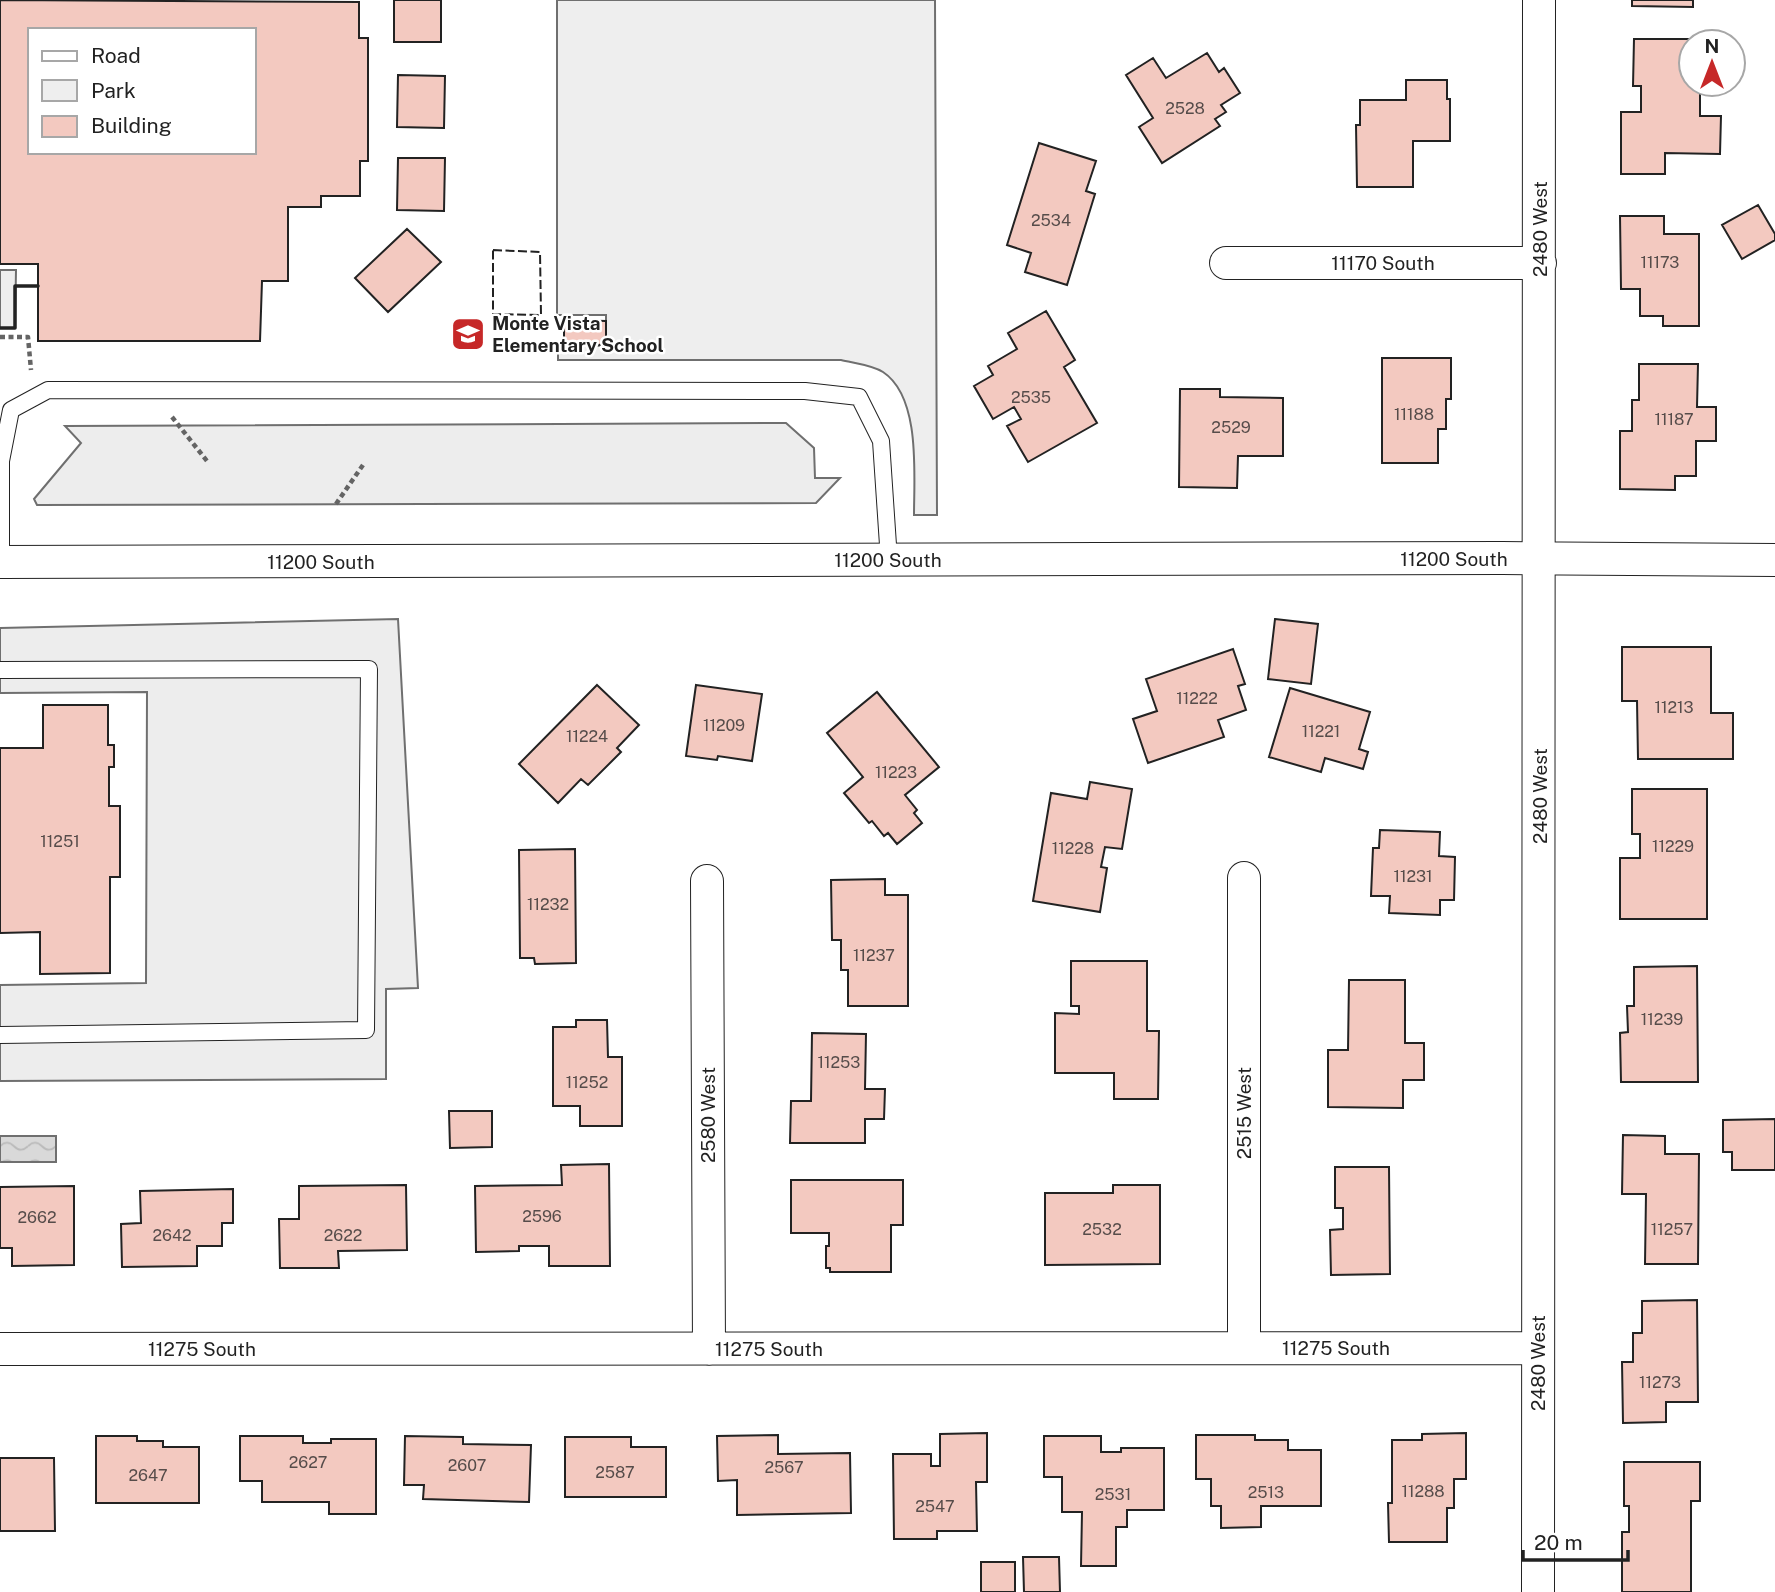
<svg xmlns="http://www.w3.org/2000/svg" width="1775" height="1592" viewBox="0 0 1775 1592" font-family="'Public Sans',sans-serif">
<defs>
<pattern id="water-waves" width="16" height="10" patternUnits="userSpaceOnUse" patternTransform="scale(1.75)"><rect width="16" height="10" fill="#d9d9d9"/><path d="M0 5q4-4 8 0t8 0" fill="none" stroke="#bababa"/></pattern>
</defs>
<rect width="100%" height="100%" fill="#fff"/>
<!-- green -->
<path fill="#eee" stroke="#6f6f6f" stroke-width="2" d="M557,0H935L937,515H914C914,475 921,397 883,372C872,365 853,363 841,360H558V345L606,346V315H557Z
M0,270H16L15,328H0Z"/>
<!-- parking -->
<path fill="#ededed" stroke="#6f6f6f" stroke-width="2" d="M786,423L814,448L815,478H840L816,503L37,505L34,499L81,443L65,426Z
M398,619L418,988L386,989V1079L0,1081V985L146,983L147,692L0,693V628Z"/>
<!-- water -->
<path fill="url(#water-waves)" stroke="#6f6f6f" stroke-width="2" d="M0,1136H56V1162H0Z"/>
<!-- building -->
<path fill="#f3c9c0" stroke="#222" stroke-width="2" fill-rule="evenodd" d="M0,0L359,2V38H368V161H360V196H321V207H288V281H262L260,341H38V264H0ZM30,30H254V152H30Z
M394,0H441V42H394Z
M1632,0H1693V7L1632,6Z
M1634,39H1701V42H1691V84H1700V116H1721L1720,154L1665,153V174H1621V112H1641V86H1633Z
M1207,53L1219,72L1224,68L1240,93L1221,105L1226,112L1215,119L1220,126L1162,163L1139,127L1153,118L1126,75L1153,58L1166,78Z
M398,75L445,76L444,128L397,127Z
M1406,80H1447V99H1450V141H1413V187H1357L1356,125H1360V100H1406Z
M1039,143L1096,161L1086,191L1095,194L1067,285L1025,272L1031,253L1007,245Z
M398,158H445L444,211L397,210Z
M1758,205L1775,234V240L1742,259L1722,225Z
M1620,216H1664V234H1699V326H1663V316H1640V289H1621Z
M407,229L441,262L388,312L355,278Z
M1046,311L1075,360L1064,367L1097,423L1028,462L1007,426L1021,419L1014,407L993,419L974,386L993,375L988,366L1017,349L1008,333Z
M564,320L606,321V345L564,344Z
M1382,358H1451V399H1446V429H1438V463H1382Z
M1639,364H1698L1697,407H1716V441H1696V476H1675V490L1620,489V431H1632V400H1639Z
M1180,389H1220V397L1283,398V456H1238L1237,488L1179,487Z
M1275,619L1318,624L1311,684L1268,679Z
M1622,647H1711V713H1733V759H1638L1637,701H1622Z
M1233,649L1245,684L1238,686L1246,710L1218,720L1224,737L1148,763L1133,719L1157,711L1146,679Z
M597,685L639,725L617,748L621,752L588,785L581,779L558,803L519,764Z
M696,685L762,694L752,761L718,756L717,760L686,756Z
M1290,688L1370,712L1359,749L1368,752L1363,769L1325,758L1321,772L1269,757Z
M877,692L939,767L905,795L917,810L914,813L922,823L897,844L888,833L884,836L872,821L869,823L844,793L863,777L827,733Z
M43,705H108V745H114V767H109V806H120V877H110V973L40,974V932L0,933V748H43Z
M1090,782L1132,789L1122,849L1105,847L1101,867L1107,868L1100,912L1033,901L1051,793L1087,799Z
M1632,789H1707V919H1620V858H1640V834H1632Z
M1380,830L1440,832L1439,856L1455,857L1454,900H1440V915L1389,913L1390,896H1371L1373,848H1379Z
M575,849L576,963L535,964L534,958H520L519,850Z
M885,879V895H908V1006H848V970H841V940H832L831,880Z
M1071,961H1147V1031H1159L1158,1099H1114V1073H1055V1013L1079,1014V1006H1071Z
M1697,966L1698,1082H1621L1620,1033L1628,1032L1627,1006H1634V967Z
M1349,980H1405V1043H1424V1080H1403V1108L1328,1107V1050H1348Z
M576,1020H607L608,1057H622V1126H580V1106H553V1027H576Z
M812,1033L866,1034L865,1089H885L884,1119H865V1143H790L791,1101H811Z
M449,1111H492V1147L450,1148Z
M1775,1119V1170H1732V1152H1723V1120Z
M1623,1135L1665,1136V1154H1699L1698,1264H1645L1646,1194H1622Z
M609,1164L610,1266H549V1246H519V1251L476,1252L475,1186L562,1185L561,1165Z
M1335,1167H1389L1390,1274L1331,1275L1330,1230L1343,1229V1208H1335Z
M791,1180H903V1225H891V1272H830V1268H826V1246H829V1233H791Z
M406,1185L407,1250L338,1251L339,1268H280L279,1219H299V1186Z
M1113,1185H1160V1264L1045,1265V1193H1113Z
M74,1186V1265L12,1266V1248H0V1187Z
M233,1189V1223H222V1246H197V1266L122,1267L121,1224L141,1223L140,1191Z
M1697,1300L1698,1402H1666V1422L1623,1423L1622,1362H1633V1333H1642V1301Z
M987,1433V1482H976L977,1531H937V1539H894L893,1454H931V1466H940V1434Z
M1466,1433V1479H1454V1508H1447V1542H1389L1388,1503H1392V1440H1422V1434Z
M778,1435V1454L850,1453L851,1513L737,1515V1480L718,1481L717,1436Z
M1196,1435H1255V1440H1288V1450H1321V1506H1261V1527L1221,1528V1506H1211V1479H1196Z
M96,1436H137V1441H163V1447H199V1503H96Z
M240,1436H303V1443H331V1439H376V1514H329V1502H262V1481H240Z
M405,1436L463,1437V1444L531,1445L529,1502L423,1499L424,1485H404Z
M1044,1436H1101V1452H1121V1448H1164V1510H1127V1527H1116V1566H1081L1082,1512H1062V1477H1044Z
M565,1437H631V1447H666V1497H565Z
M0,1458H54L55,1531H0Z
M1624,1462H1700V1501H1691V1592H1622V1532H1629V1506H1624Z
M1023,1557H1059L1060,1592H1024Z
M981,1562H1015V1592H981Z"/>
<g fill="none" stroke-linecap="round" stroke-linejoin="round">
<!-- service casing -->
<g stroke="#222" stroke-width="18">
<path id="service" d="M1,562V461L11,410L48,390L805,391L859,397L881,441L889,560
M0,670L369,669L366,1030L0,1035"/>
</g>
<!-- minor casing -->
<g stroke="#222" stroke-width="34">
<path id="minor" d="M1226,263H1540
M0,562L1502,558L1775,560
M1244,878V1348
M707,881L709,1349
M0,1349L1538,1348
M1538,1592L1539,0"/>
</g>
<!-- path -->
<path stroke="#646464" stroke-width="4.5" stroke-dasharray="5 3.5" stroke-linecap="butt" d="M0,337H28L31,370
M172,417L207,461
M336,504L365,462"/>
<!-- service -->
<use href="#service" stroke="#fff" stroke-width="16"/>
<!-- minor -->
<use href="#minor" stroke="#fff" stroke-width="32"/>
<!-- fence -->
<path stroke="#222" stroke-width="2" stroke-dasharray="9 3.5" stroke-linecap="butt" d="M493,250L540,252L541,315L493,314Z"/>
<!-- wall -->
<path stroke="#222" stroke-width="3.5" d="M0,328H15V286H38"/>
</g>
<!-- icons -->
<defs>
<g id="school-square" transform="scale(1.75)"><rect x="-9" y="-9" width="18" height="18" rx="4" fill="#c62828" stroke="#fff"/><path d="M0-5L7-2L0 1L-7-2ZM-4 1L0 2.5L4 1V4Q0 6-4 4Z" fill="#fff"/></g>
</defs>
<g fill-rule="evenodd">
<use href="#school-square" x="468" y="334"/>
</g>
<g text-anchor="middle" stroke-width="5" stroke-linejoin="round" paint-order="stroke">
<!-- number labels -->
<g font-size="16" fill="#564c4a">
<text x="1185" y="114">2528</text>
<text x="1051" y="226">2534</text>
<text x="1660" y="268">11173</text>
<text x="1031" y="403">2535</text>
<text x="1414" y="420">11188</text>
<text x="1674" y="425">11187</text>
<text x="1231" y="433">2529</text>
<text x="1197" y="704">11222</text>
<text x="1674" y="713">11213</text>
<text x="724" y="731">11209</text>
<text x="1321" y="737">11221</text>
<text x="587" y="742">11224</text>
<text x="896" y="778">11223</text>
<text x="60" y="847">11251</text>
<text x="1673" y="852">11229</text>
<text x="1073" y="854">11228</text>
<text x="1413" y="882">11231</text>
<text x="548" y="910">11232</text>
<text x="874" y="961">11237</text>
<text x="1662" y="1025">11239</text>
<text x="839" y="1068">11253</text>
<text x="587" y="1088">11252</text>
<text x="542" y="1222">2596</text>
<text x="37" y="1223">2662</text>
<text x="1102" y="1235">2532</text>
<text x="1672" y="1235">11257</text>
<text x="172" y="1241">2642</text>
<text x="343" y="1241">2622</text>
<text x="1660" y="1388">11273</text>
<text x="308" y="1468">2627</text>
<text x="467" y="1471">2607</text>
<text x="784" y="1473">2567</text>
<text x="615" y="1478">2587</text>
<text x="148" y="1481">2647</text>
<text x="1423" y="1497">11288</text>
<text x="1266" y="1498">2513</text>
<text x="1113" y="1500">2531</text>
<text x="935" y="1512">2547</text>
</g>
<!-- street labels -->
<g font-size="19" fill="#222" stroke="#fff">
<text transform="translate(1540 229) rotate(-90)" y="7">2480 West</text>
<text x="1383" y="270">11170 South</text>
<text x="1454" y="566">11200 South</text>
<text x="888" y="567">11200 South</text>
<text x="321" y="569">11200 South</text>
<text transform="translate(1540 796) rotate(-90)" y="7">2480 West</text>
<text transform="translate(1244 1113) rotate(-90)" y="7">2515 West</text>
<text transform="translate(708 1115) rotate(-90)" y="7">2580 West</text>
<text x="1336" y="1355">11275 South</text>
<text x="202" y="1356">11275 South</text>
<text x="769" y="1356">11275 South</text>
<text transform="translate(1538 1363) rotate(-90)" y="7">2480 West</text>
</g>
<!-- poi labels -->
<g font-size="19" font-weight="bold" fill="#222" stroke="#fff" text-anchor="start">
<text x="492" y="330">Monte Vista<tspan x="492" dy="22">Elementary School</tspan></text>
</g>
</g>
<!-- legend -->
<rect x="28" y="28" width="228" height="126" fill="#ffffff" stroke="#a7a7a7" stroke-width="2"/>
<rect x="42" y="51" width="35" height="10" fill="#ffffff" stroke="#a7a7a7" stroke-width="2"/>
<text x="91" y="63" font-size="21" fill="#222222">Road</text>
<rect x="42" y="80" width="35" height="21" fill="#eeeeee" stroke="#a7a7a7" stroke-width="2"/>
<text x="91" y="98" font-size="21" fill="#222222">Park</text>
<rect x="42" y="116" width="35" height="21" fill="#f3c9c0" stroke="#a7a7a7" stroke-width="2"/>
<text x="91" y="133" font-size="21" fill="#222222">Building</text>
<!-- north arrow -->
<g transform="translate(1712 63)"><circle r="33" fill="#ffffff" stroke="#a7a7a7" stroke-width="2"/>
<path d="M0-5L12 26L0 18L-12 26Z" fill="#c62828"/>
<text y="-10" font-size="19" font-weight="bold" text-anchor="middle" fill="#222222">N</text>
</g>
<!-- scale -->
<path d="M1523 1550v10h105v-10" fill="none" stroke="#222222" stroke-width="3.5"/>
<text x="1534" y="1550" font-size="21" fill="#222222" stroke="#ffffff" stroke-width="5" paint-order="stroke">20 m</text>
</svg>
